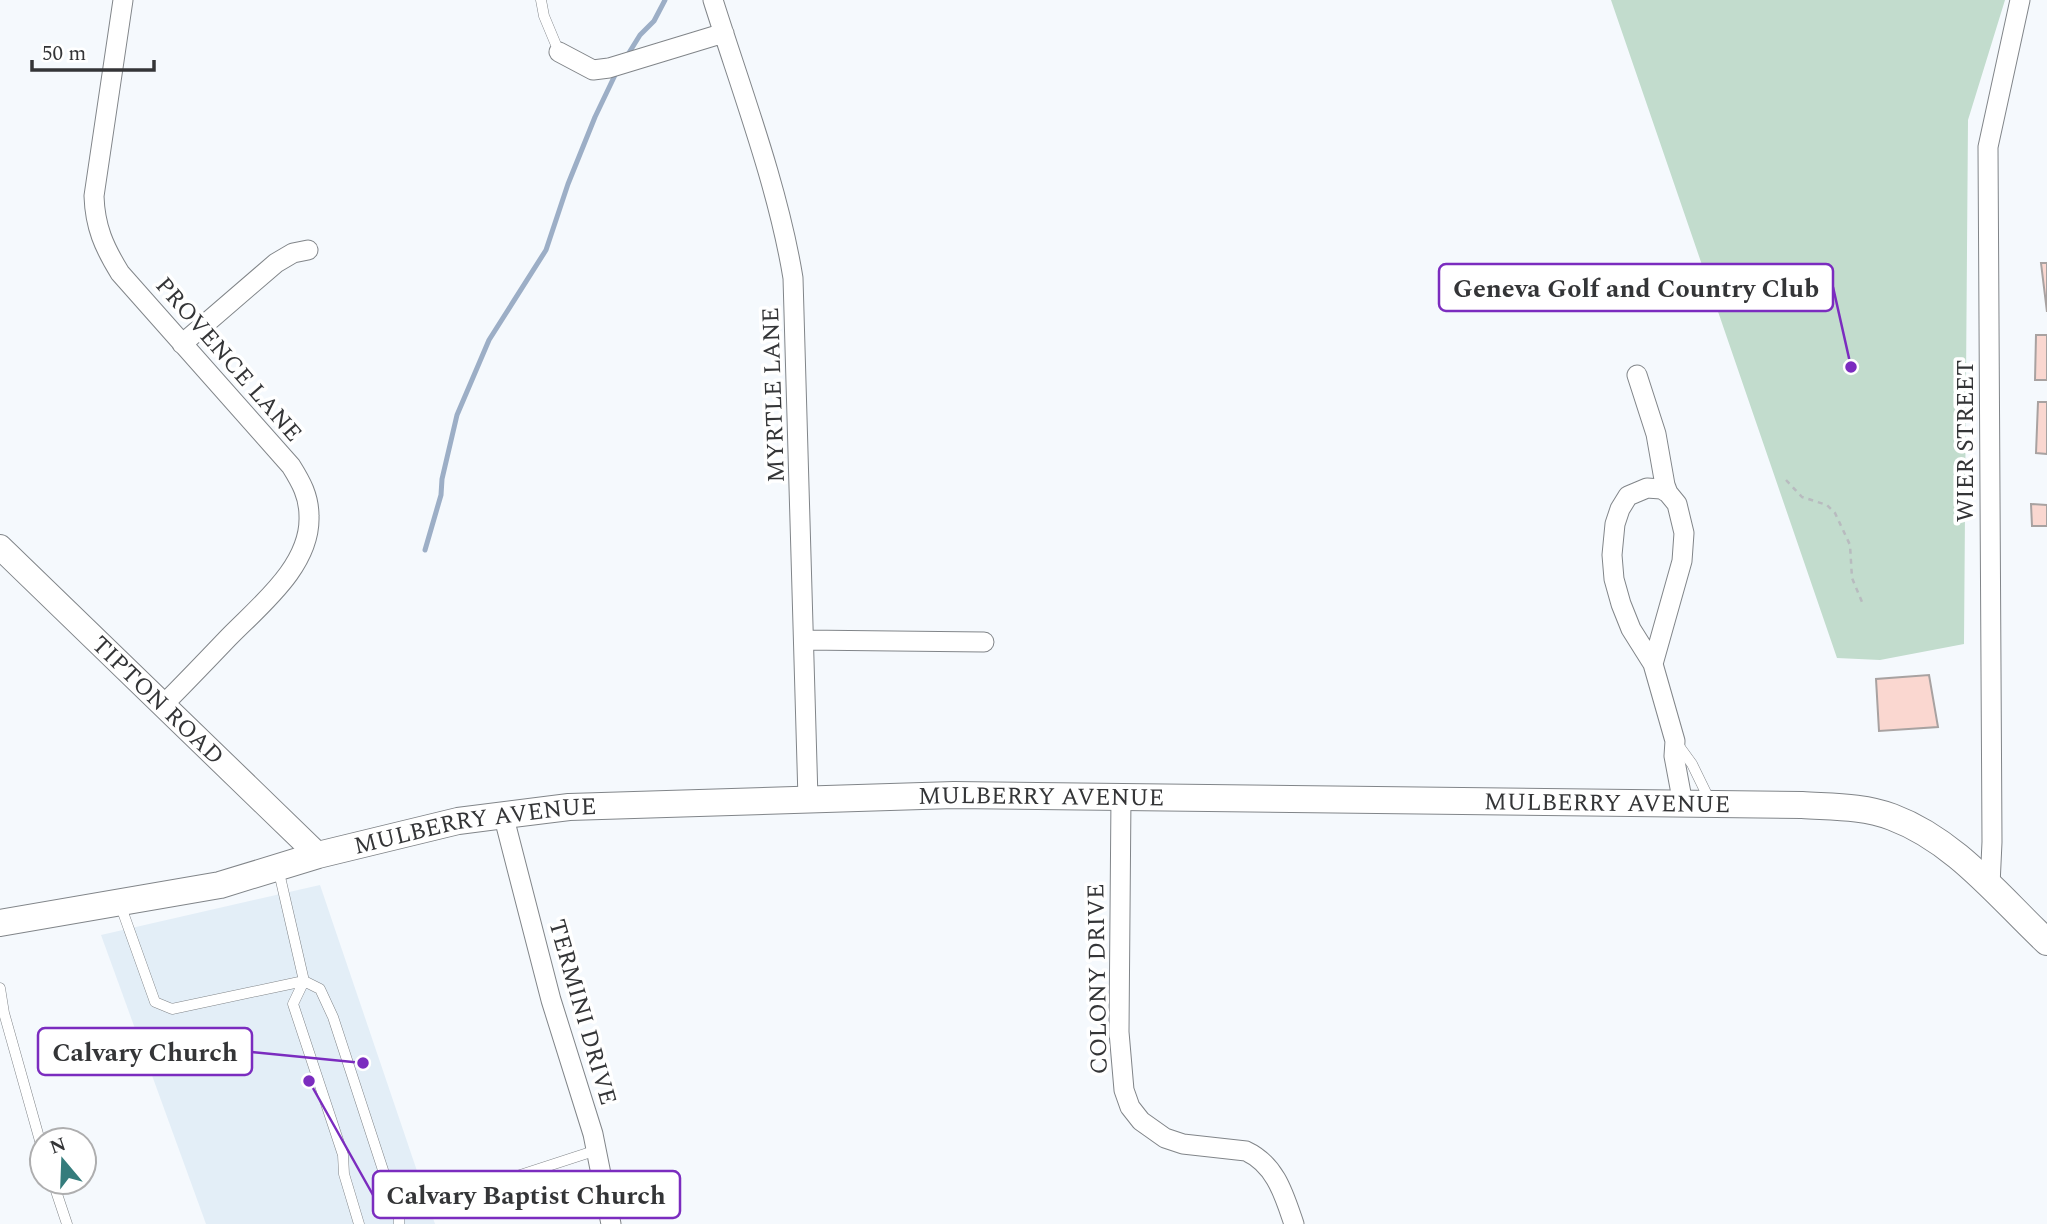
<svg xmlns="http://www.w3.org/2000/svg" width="2047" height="1224" viewBox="0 0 2047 1224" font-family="Spectral,serif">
<rect width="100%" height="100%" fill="#f5f9fd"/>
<!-- built -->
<path fill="#e3eef7" d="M320,885L435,1224H206L101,935Z"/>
<!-- green -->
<path fill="#c2dccd" d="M1611,0H2005L1968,120L1964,644L1880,660L1837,658Z"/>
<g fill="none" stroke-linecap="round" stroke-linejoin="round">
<!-- stream -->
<path stroke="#9caec6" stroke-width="5" d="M627,56L640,35L654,21L665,0
M425,550L441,495L442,479L457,415L489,340L546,250L568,184L595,117L616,73"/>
</g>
<!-- building -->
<path fill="#fad7d0" stroke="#a8a2a1" stroke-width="2" d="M2041,263H2047V312Z
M2036,335H2047V380H2035Z
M2038,402H2047V454L2036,453Z
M2031,504L2047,505V526H2032Z
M1929,675L1938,727L1879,731L1876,679Z"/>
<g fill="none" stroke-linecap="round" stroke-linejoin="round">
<!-- service casing -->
<g stroke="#818589" stroke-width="11">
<path id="service" d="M541,0L544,16L559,52
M1676,742L1692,764L1710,801
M278,868L304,981L293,1004L343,1155L344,1174L359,1224
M120,904L155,1002L172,1009L304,981L320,989L333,1017L399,1219V1224
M0,988L4,1013L42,1148
M53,1182L67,1224
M447,1199L597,1150"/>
</g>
<!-- minor casing -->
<g stroke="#818589" stroke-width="21">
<path id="minor" d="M123,0L94,196C95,227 104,247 120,273L291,466C301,482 309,496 309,516C311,566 259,606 228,638C207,660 186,682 164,704
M713,0C741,89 778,186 793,278L808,799
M559,52L593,70L609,68L724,33
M182,344L276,263L293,253L308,250
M1637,375L1656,434L1665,485L1668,493
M804,640L984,642
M1653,664L1682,561L1684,533L1677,504L1668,493L1661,489L1647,488L1628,496L1620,509L1615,524L1612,555L1614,579L1621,604L1631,629L1653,664L1675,741L1674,756L1683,804
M1121,796L1119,1032L1124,1090L1130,1107L1141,1121L1165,1138L1183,1144L1246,1151C1276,1165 1284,1195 1294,1224
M503,814L551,1000L593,1134L611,1224
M1990,885L1992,842L1988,147L2020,0"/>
</g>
<!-- tertiary casing -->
<g stroke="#818589" stroke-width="26">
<g id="tertiary">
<path id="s1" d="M0,547L318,855"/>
</g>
</g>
<!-- secondary casing -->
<g stroke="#818589" stroke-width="28">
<g id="secondary">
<path id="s2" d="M0,923L220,885L318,855L458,821L569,807L954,795L1802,805C1832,807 1863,806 1892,817C1956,841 1999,897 2047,942"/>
</g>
</g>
<!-- path -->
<path stroke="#b8bbbf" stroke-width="2.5" stroke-dasharray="5 5" stroke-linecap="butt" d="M1786,480L1802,497L1827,505L1835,513L1850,545L1852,578L1862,602"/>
<!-- service -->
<use href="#service" stroke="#fff" stroke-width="10"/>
<!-- minor -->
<use href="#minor" stroke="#fff" stroke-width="19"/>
<!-- tertiary -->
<use href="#tertiary" stroke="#fff" stroke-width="24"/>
<!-- secondary -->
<use href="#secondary" stroke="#fff" stroke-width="26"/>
</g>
<g text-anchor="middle" stroke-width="7" stroke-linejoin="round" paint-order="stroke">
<!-- street labels -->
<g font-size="24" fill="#343537" stroke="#fff">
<text transform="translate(229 359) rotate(49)" y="8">PROVENCE LANE</text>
<text transform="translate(773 395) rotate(-92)" y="8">MYRTLE LANE</text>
<text transform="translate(1965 441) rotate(-90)" y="8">WIER STREET</text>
<text dy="8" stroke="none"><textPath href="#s1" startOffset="220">TIPTON ROAD</textPath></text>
<text dy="8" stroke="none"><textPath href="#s2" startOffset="1054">MULBERRY AVENUE</textPath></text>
<text dy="8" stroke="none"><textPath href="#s2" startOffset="1620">MULBERRY AVENUE</textPath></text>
<text dy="8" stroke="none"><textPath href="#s2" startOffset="486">MULBERRY AVENUE</textPath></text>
<text transform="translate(1097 979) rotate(-91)" y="8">COLONY DRIVE</text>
<text transform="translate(583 1012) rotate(74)" y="8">TERMINI DRIVE</text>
</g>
</g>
<!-- callouts -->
<path fill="none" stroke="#7b2cbf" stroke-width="2.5" d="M1851 367L1833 287M363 1063L252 1052M309 1081L373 1195"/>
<g fill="#7b2cbf" stroke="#fff" stroke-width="2.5">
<circle cx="1851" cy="367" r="7"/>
<circle cx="363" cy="1063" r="7"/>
<circle cx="309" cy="1081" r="7"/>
</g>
<g fill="#fff" stroke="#7b2cbf" stroke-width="2.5">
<rect x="1439" y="264" width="394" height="47" rx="7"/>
<rect x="38" y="1028" width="214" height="47" rx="7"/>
<rect x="373" y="1171" width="307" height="47" rx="7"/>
</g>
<g font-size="26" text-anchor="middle" font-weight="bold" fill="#343537">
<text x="1636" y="297">Geneva Golf and Country Club</text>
<text x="145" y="1061">Calvary Church</text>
<text x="526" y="1204">Calvary Baptist Church</text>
</g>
<!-- north arrow -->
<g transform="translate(63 1161) rotate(341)"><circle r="33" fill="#ffffff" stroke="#aeaeaf" stroke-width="2"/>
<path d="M0-5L12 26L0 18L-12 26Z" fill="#347c7c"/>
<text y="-10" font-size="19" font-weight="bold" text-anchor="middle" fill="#343537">N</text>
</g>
<!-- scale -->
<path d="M32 60v10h122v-10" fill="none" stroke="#343537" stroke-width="3.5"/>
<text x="42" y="60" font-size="21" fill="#343537" stroke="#ffffff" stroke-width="5" paint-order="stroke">50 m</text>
</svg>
